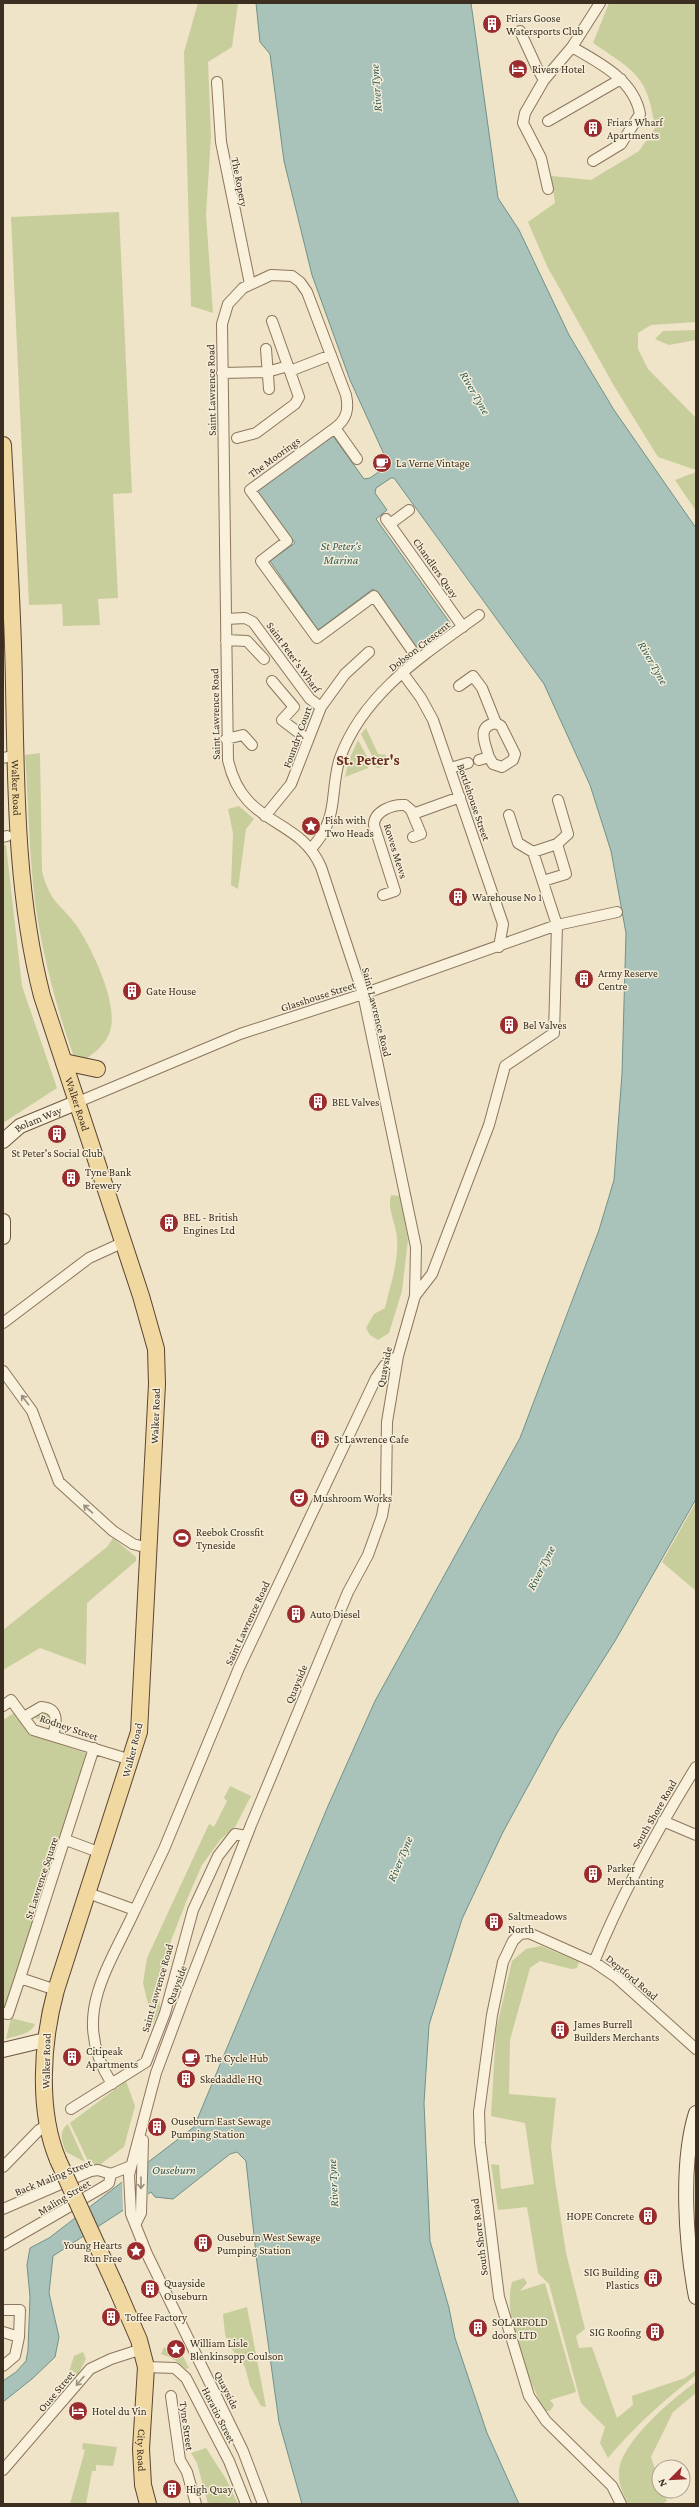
<svg xmlns="http://www.w3.org/2000/svg" width="699" height="2507" viewBox="0 0 699 2507" font-family="'Crimson Pro',serif">
<rect width="100%" height="100%" fill="#efe3c8"/>
<!-- green -->
<path fill="#c8ce9b" d="M198,3H238L232,47L208,62L211,136L206,215L213,313L191,306L184,52Z
M609,3H696V322L651,325L638,333V349L648,369L696,418V470L658,457L614,386L547,266L528,222L555,203L551,176L591,180L639,151L655,128C648,75 634,71 593,43Z
M119,212L132,493L113,494L118,598L98,599L100,625L63,626L62,604L29,605L11,217Z
M696,330V340L669,345L655,339L663,331Z
M696,472V511L675,480Z
M366,728L378,754L386,755L388,764L379,768L372,766V756L361,734Z
M358,740L369,760L368,768L345,777L349,760Z
M40,753L42,871C50,903 60,903 77,926C92,949 119,1004 110,1031C106,1044 95,1053 84,1060L74,1057C58,1013 46,968 38,922C29,867 29,810 25,755Z
M239,806L254,819L246,829L238,889L231,885L233,833L228,809Z
M3,845H6L22,986L57,1088L3,1123Z
M391,1195L400,1196L408,1240L402,1291L389,1333L378,1340L370,1335L366,1328L374,1314L385,1308C390,1286 399,1261 397,1238C396,1223 387,1210 391,1195Z
M696,1502V1591L662,1562Z
M113,1538L136,1557V1561L87,1603L86,1665L40,1648L3,1670V1630L107,1547Z
M47,1710L53,1724L32,1717Z
M15,1712L33,1736L89,1754L6,2007H3V1717L5,1719Z
M230,1786L251,1796L235,1827L221,1839L202,1865L188,1897L167,1951L158,1987L160,2008L153,2024L143,1983L147,1958L209,1824L214,1827L227,1801L224,1798Z
M541,1946L579,1962L577,1968L571,1969L540,1961L530,1968L510,2040L509,2094L556,2098L551,2147L555,2180L566,2253L585,2329L576,2336L579,2348L592,2347L617,2418L633,2405L632,2396L685,2378L696,2370V2375C663,2401 635,2426 608,2458L600,2443L605,2427L581,2403L549,2284L538,2273L527,2207L498,2210L491,2164L499,2165L501,2189L534,2184L525,2123L491,2116L496,2030L512,1961L526,1949Z
M11,2018L35,2024C32,2034 15,2036 6,2039Z
M126,2081L135,2106L124,2147L98,2166L89,2163L70,2123Z
M68,2124L85,2162L66,2152C62,2143 58,2131 68,2124Z
M524,2278L527,2283L520,2291L545,2283L576,2392L550,2400L554,2405L550,2411H544C528,2375 502,2321 512,2282Z
M247,2307L266,2407L261,2406L250,2386L245,2367L229,2345L225,2334L223,2314Z
M164,2347L173,2354L181,2352L189,2368L186,2369L172,2358L161,2354Z
M83,2352L86,2359L75,2380L68,2375L74,2356Z
M696,2382V2393L673,2412L651,2457L659,2481V2491H663L667,2501L662,2504H628C623,2493 618,2484 619,2472C620,2443 673,2398 696,2382Z
M83,2443L117,2447L113,2466L96,2465V2471H92L86,2504H70L85,2450L82,2449Z
M206,2448L226,2479L238,2504H208L197,2463L191,2453Z"/>
<!-- water -->
<path fill="#a9c3bb" stroke="#6f9289" d="M256,3H471L498,198L519,230L569,335L614,410L696,528V1499L615,1641L557,1733L503,1832L462,1919L429,2025L424,2103L430,2241L449,2308L455,2338L487,2433L519,2504H302L279,2422L257,2263L246,2161L237,2152L230,2154L173,2199L155,2197L151,2192L53,2256L49,2293L59,2337L55,2357L33,2378L3,2402V2381L16,2372L26,2361L28,2350L30,2297L27,2265L30,2248L49,2238L194,2127L328,1806L375,1701L520,1438L599,1230L614,1180L622,1074L626,933L611,851L590,785L544,684L394,478H391L376,488L375,493L387,510L376,519L450,623L415,648L373,589L318,630L270,561L295,543L257,491L333,436L364,479L370,478L387,466L388,463L350,380L312,275L284,161L270,54L260,42Z"/>
<!-- pier -->
<path fill="#efe3c8" d="M148,2161V2196L123,2212L122,2180Z"/>
<g fill="none" stroke-linecap="round" stroke-linejoin="round">
<!-- street casing -->
<g stroke="#8c765d" stroke-width="12">
<path id="street" d="M520,31L537,68L544,80
M572,47C600,63 634,80 640,114L621,144L593,161
M217,82L221,142L250,284
M548,121L621,79
M548,189L541,158L523,123L525,113L544,80L572,47L600,3
M266,349L269,389
M290,371L331,355
M222,373L267,372L288,366
M335,428L357,459
M237,438L256,433L295,404L299,397L272,321
M386,519L463,627
M390,524L409,510
M226,619L245,618L253,622L310,699L321,707
M226,640L247,641L264,659
M402,672L421,698L433,720L503,924L499,947
M272,681L294,707L282,720L307,739
M459,686L473,676L482,688L496,723
M226,739L243,735L252,745
M3,758L16,755
M479,760L489,757C485,743 476,726 496,723L501,726L515,754L513,760L502,767L493,764L489,757
M450,768L468,763
M413,814L460,797
M509,815L518,843L533,852
M265,816L291,784L321,707L345,674L369,652
M3,837L7,836
M557,844L568,834L558,800
M311,849C316,843 322,836 325,829C336,808 332,781 340,758C364,692 425,654 479,615
M383,895L395,891L374,825C374,811 393,804 405,805L411,810L421,834L413,837
M78,1102L240,1034L363,994L557,925L617,912
M415,1296L432,1274L489,1125L505,1066L554,1033L557,925L533,852L557,844L566,874L543,881
M3,1323L89,1258L124,1242
M3,1371L32,1411L59,1482L113,1531L133,1544L148,1548
M3,1706L11,1700L33,1730L131,1760
M24,1717L41,1707C59,1708 57,1722 53,1735
M663,1821L696,1835
M66,1840L101,1853
M88,1893L135,1910L164,1849L239,1668L376,1378L385,1365L398,1356
M594,1962C622,1893 657,1830 696,1767
M20,1978L56,1990
M3,2013L8,2014L20,1978L94,1748
M112,2084C70,2018 106,1973 135,1910
M71,2109L146,2062L165,2013L193,1910L218,1856L235,1834L246,1836
M3,2167L39,2130L49,2124
M3,2209L91,2171L98,2170L111,2174
M136,2223L141,2213L143,2140
M3,2245L105,2186L109,2183L111,2174L131,2166
M3,2310H20L19,2337L3,2332
M3,2366L15,2356L19,2337
M146,2367L175,2368L186,2378L229,2461L246,2504
M171,2396L180,2460L187,2472L196,2504
M3,2470L90,2369L111,2359L142,2349
M263,2504L243,2451L147,2254L131,2214L129,2175L156,2073L185,1995L251,1825L348,1592L368,1555L382,1516L386,1493L387,1422L398,1356L415,1296L416,1247L363,994L321,867C298,815 243,828 228,760L222,324L228,304L243,288L271,275L292,276L300,282L307,292L346,395C349,409 347,419 335,428L250,490L287,541L261,561L317,638L374,596L418,659
M621,2504L612,2486L546,2421L529,2396L499,2297L480,2143L479,2112L492,2015L503,1962L513,1941L520,1934L529,1933L594,1962L616,1977L696,2049"/>
</g>
<!-- secondary casing -->
<g stroke="#6e5740" stroke-width="16">
<g id="secondary">
<path id="s1" d="M3,1141L20,1126L78,1102"/>
<path d="M3,1221V1237"/>
<path d="M3,2050L45,2040"/>
<path d="M696,2113C680,2164 686,2245 696,2297"/>
</g>
</g>
<!-- primary casing -->
<g stroke="#5a4430" stroke-width="18">
<g id="primary">
<path id="s2" d="M3,445C7,525 13,606 14,686C16,790 16,895 42,996L141,1296L156,1349L157,1384L139,1732L56,1990C42,2041 37,2110 58,2160"/>
<path d="M64,1062L97,1069"/>
<path id="s3" d="M116,2287L139,2340L146,2367L141,2449L143,2485L148,2504"/>
</g>
</g>
<!-- street -->
<use href="#street" stroke="#f9f1dc" stroke-width="10"/>
<!-- secondary -->
<use href="#secondary" stroke="#f9f1dc" stroke-width="14"/>
<!-- primary -->
<use href="#primary" stroke="#f1d8a1" stroke-width="16"/>
<!-- primary-bridge casing -->
<g stroke="#5a4430" stroke-width="18" stroke-linecap="butt">
<path id="primary-bridge" d="M58,2160L116,2287"/>
</g>
<!-- primary-bridge -->
<use href="#primary-bridge" stroke="#f1d8a1" stroke-width="16"/>
</g>
<!-- one-way arrows -->
<defs><path id="oneway-shaft" d="M-6 0H5M1.5-3L5.5 0L1.5 3" fill="none" stroke-width="1.6" stroke-linecap="round" stroke-linejoin="round"/></defs>
<g stroke="#9a907e">
<use href="#oneway-shaft" transform="translate(25 1400) rotate(-127)"/>
<use href="#oneway-shaft" transform="translate(88 1509) rotate(-139)"/>
<use href="#oneway-shaft" transform="translate(141 2183) rotate(90)"/>
<use href="#oneway-shaft" transform="translate(80 2381) rotate(130)"/>
</g>
<!-- icons -->
<defs>
<g id="building-disc" transform="scale(1)"><circle r="9.5" fill="#9b2c2d" stroke="#f6eed8"/><path d="M-4-6H4V6H1V3H-1V6H-4ZM-2.5-4.3h1.7v1.8h-1.7ZM.8-4.3h1.7v1.8H.8ZM-2.5-1h1.7V.8h-1.7ZM.8-1h1.7V.8H.8Z" fill="#fff"/></g>
<g id="hotel-disc" transform="scale(1)"><circle r="9.5" fill="#9b2c2d" stroke="#f6eed8"/><path d="M-6-4.5h1.5V1H6V5H4.5V3h-9V5H-6ZM-4 0a1.8 1.8 0 1 1 3.6 0ZM.5 0V-2.5h3Q6-2.5 6 0Z" fill="#fff"/></g>
<g id="cafe-disc" transform="scale(1)"><circle r="9.5" fill="#9b2c2d" stroke="#f6eed8"/><path d="M-5.5-4.5H6V0H3Q3 3.5 0 3.5H-2.5Q-5.5 3.5-5.5 0ZM3-3.2v2h1.7v-2ZM-6 4.5H4V6H-6Z" fill="#fff"/></g>
<g id="sight-disc" transform="scale(1)"><circle r="9.5" fill="#9b2c2d" stroke="#f6eed8"/><path d="M0-6L1.8-2.2L6-1.7L2.9 1.2L3.7 5.4L0 3.3L-3.7 5.4L-2.9 1.2L-6-1.7L-1.8-2.2Z" fill="#fff"/></g>
<g id="theatre-disc" transform="scale(1)"><circle r="9.5" fill="#9b2c2d" stroke="#f6eed8"/><path d="M-5-5.5Q0-4 5-5.5V0Q5 5 0 6Q-5 5-5 0ZM-3.3-2.5H-1v1.5H-3.3ZM1-2.5H3.3v1.5H1ZM-2.8 1Q0 5.5 2.8 1Z" fill="#fff"/></g>
<g id="stadium-disc" transform="scale(1)"><circle r="9.5" fill="#9b2c2d" stroke="#f6eed8"/><path d="M0-5a6.5 5 0 1 0 0 10a6.5 5 0 1 0 0-10ZM-3.5-1.8h7v3.6h-7Z" fill="#fff"/></g>
</defs>
<g fill-rule="evenodd">
<use href="#building-disc" x="492" y="24"/>
<use href="#hotel-disc" x="518" y="69"/>
<use href="#building-disc" x="593" y="128"/>
<use href="#cafe-disc" x="382" y="463"/>
<use href="#sight-disc" x="311" y="826"/>
<use href="#building-disc" x="458" y="897"/>
<use href="#building-disc" x="584" y="979"/>
<use href="#building-disc" x="132" y="991"/>
<use href="#building-disc" x="509" y="1025"/>
<use href="#building-disc" x="318" y="1102"/>
<use href="#building-disc" x="57" y="1134"/>
<use href="#building-disc" x="71" y="1178"/>
<use href="#building-disc" x="169" y="1223"/>
<use href="#building-disc" x="320" y="1439"/>
<use href="#theatre-disc" x="299" y="1498"/>
<use href="#stadium-disc" x="182" y="1538"/>
<use href="#building-disc" x="296" y="1614"/>
<use href="#building-disc" x="593" y="1874"/>
<use href="#building-disc" x="494" y="1922"/>
<use href="#building-disc" x="560" y="2030"/>
<use href="#building-disc" x="72" y="2057"/>
<use href="#cafe-disc" x="191" y="2058"/>
<use href="#building-disc" x="186" y="2079"/>
<use href="#building-disc" x="157" y="2127"/>
<use href="#building-disc" x="648" y="2216"/>
<use href="#building-disc" x="203" y="2243"/>
<use href="#sight-disc" x="136" y="2251"/>
<use href="#building-disc" x="653" y="2278"/>
<use href="#building-disc" x="150" y="2289"/>
<use href="#building-disc" x="111" y="2317"/>
<use href="#building-disc" x="478" y="2328"/>
<use href="#building-disc" x="655" y="2332"/>
<use href="#sight-disc" x="176" y="2349"/>
<use href="#hotel-disc" x="78" y="2411"/>
<use href="#building-disc" x="172" y="2489"/>
</g>
<g text-anchor="middle" stroke-width="3" stroke-linejoin="round" paint-order="stroke">
<!-- poi labels -->
<g font-size="11" fill="#3c2e20" stroke="#f6eed8" text-anchor="start">
<text x="506" y="22">Friars Goose<tspan x="506" dy="13">Watersports Club</tspan></text>
<text x="532" y="73">Rivers Hotel</text>
<text x="607" y="126">Friars Wharf<tspan x="607" dy="13">Apartments</tspan></text>
<text x="396" y="467">La Verne Vintage</text>
<text x="325" y="824">Fish with<tspan x="325" dy="13">Two Heads</tspan></text>
<text x="472" y="901">Warehouse No 1</text>
<text x="598" y="977">Army Reserve<tspan x="598" dy="13">Centre</tspan></text>
<text x="146" y="995">Gate House</text>
<text x="523" y="1029">Bel Valves</text>
<text x="332" y="1106">BEL Valves</text>
<text x="57" y="1157" text-anchor="middle">St Peter's Social Club</text>
<text x="85" y="1176">Tyne Bank<tspan x="85" dy="13">Brewery</tspan></text>
<text x="183" y="1221">BEL - British<tspan x="183" dy="13">Engines Ltd</tspan></text>
<text x="334" y="1443">St Lawrence Cafe</text>
<text x="313" y="1502">Mushroom Works</text>
<text x="196" y="1536">Reebok Crossfit<tspan x="196" dy="13">Tyneside</tspan></text>
<text x="310" y="1618">Auto Diesel</text>
<text x="607" y="1872">Parker<tspan x="607" dy="13">Merchanting</tspan></text>
<text x="508" y="1920">Saltmeadows<tspan x="508" dy="13">North</tspan></text>
<text x="574" y="2028">James Burrell<tspan x="574" dy="13">Builders Merchants</tspan></text>
<text x="86" y="2055">Citipeak<tspan x="86" dy="13">Apartments</tspan></text>
<text x="205" y="2062">The Cycle Hub</text>
<text x="200" y="2083">Skedaddle HQ</text>
<text x="171" y="2125">Ouseburn East Sewage<tspan x="171" dy="13">Pumping Station</tspan></text>
<text x="634" y="2220" text-anchor="end">HOPE Concrete</text>
<text x="217" y="2241">Ouseburn West Sewage<tspan x="217" dy="13">Pumping Station</tspan></text>
<text x="122" y="2249" text-anchor="end">Young Hearts<tspan x="122" dy="13">Run Free</tspan></text>
<text x="639" y="2276" text-anchor="end">SIG Building<tspan x="639" dy="13">Plastics</tspan></text>
<text x="164" y="2287">Quayside<tspan x="164" dy="13">Ouseburn</tspan></text>
<text x="125" y="2321">Toffee Factory</text>
<text x="492" y="2326">SOLARFOLD<tspan x="492" dy="13">doors LTD</tspan></text>
<text x="641" y="2336" text-anchor="end">SIG Roofing</text>
<text x="190" y="2347">William Lisle<tspan x="190" dy="13">Blenkinsopp Coulson</tspan></text>
<text x="92" y="2415">Hotel du Vin</text>
<text x="186" y="2493">High Quay</text>
</g>
<!-- street labels -->
<g font-size="11" fill="#3c2e20" stroke="#f6eed8">
<text transform="translate(240 182) rotate(79)" y="4">The Ropery</text>
<text transform="translate(211 390) rotate(-91)" y="4">Saint Lawrence Road</text>
<text transform="translate(274 457) rotate(-36)" y="4">The Moorings</text>
<text transform="translate(436 568) rotate(55)" y="4">Chandlers Quay</text>
<text transform="translate(419 646) rotate(-38)" y="4">Dobson Crescent</text>
<text transform="translate(294 657) rotate(54)" y="4">Saint Peter's Wharf</text>
<text transform="translate(215 714) rotate(-91)" y="4">Saint Lawrence Road</text>
<text transform="translate(297 737) rotate(-70)" y="4">Foundry Court</text>
<text dy="4" stroke="none"><textPath href="#s2" startOffset="343">Walker Road</textPath></text>
<text transform="translate(474 802) rotate(71)" y="4">Bottlehouse Street</text>
<text transform="translate(396 851) rotate(73)" y="4">Rowes Mews</text>
<text transform="translate(318 996) rotate(-18)" y="4">Glasshouse Street</text>
<text transform="translate(377 1012) rotate(76)" y="4">Saint Lawrence Road</text>
<text dy="4" stroke="none"><textPath href="#s2" startOffset="667">Walker Road</textPath></text>
<text dy="4" stroke="none"><textPath href="#s1" startOffset="42">Bolam Way</textPath></text>
<text transform="translate(384 1367) rotate(-79)" y="4">Quayside</text>
<text transform="translate(155 1416) rotate(-88)" y="4">Walker Road</text>
<text transform="translate(247 1623) rotate(-65)" y="4">Saint Lawrence Road</text>
<text transform="translate(296 1684) rotate(-67)" y="4">Quayside</text>
<text transform="translate(69 1727) rotate(19)" y="4">Rodney Street</text>
<text transform="translate(132 1750) rotate(-76)" y="4">Walker Road</text>
<text transform="translate(654 1814) rotate(-60)" y="4">South Shore Road</text>
<text transform="translate(41 1878) rotate(-72)" y="4">St Lawrence Square</text>
<text transform="translate(632 1977) rotate(40)" y="4">Deptford Road</text>
<text transform="translate(176 1985) rotate(-69)" y="4">Quayside</text>
<text transform="translate(157 1988) rotate(-74)" y="4">Saint Lawrence Road</text>
<text transform="translate(46 2061) rotate(-89)" y="4">Walker Road</text>
<text transform="translate(53 2177) rotate(-22)" y="4">Back Maling Street</text>
<text transform="translate(64 2197) rotate(-31)" y="4">Maling Street</text>
<text transform="translate(479 2237) rotate(-97)" y="4">South Shore Road</text>
<text transform="translate(227 2390) rotate(63)" y="4">Quayside</text>
<text transform="translate(56 2391) rotate(-50)" y="4">Ouse Street</text>
<text transform="translate(219 2415) rotate(63)" y="4">Horatio Street</text>
<text transform="translate(187 2426) rotate(82)" y="4">Tyne Street</text>
<text dy="4" stroke="none"><textPath href="#s3" startOffset="169">City Road</textPath></text>
</g>
<!-- water labels -->
<g font-size="12" font-style="italic" fill="#305c59" stroke="#f6eed8">
<text transform="translate(376 88) rotate(-94)" y="4">River Tyne</text>
<text transform="translate(475 393) rotate(60)" y="4">River Tyne</text>
<text x="341" y="550">St Peter's<tspan x="341" dy="14">Marina</tspan></text>
<text transform="translate(653 663) rotate(60)" y="4">River Tyne</text>
<text transform="translate(541 1568) rotate(-63)" y="4">River Tyne</text>
<text transform="translate(400 1859) rotate(-67)" y="4">River Tyne</text>
<text x="174" y="2174">Ouseburn</text>
<text transform="translate(333 2183) rotate(-93)" y="4">River Tyne</text>
</g>
<!-- district labels -->
<g font-size="15" font-weight="bold" fill="#692f1f" stroke="#f6eed8">
<text x="368" y="765">St. Peter's</text>
</g>
</g>
<!-- border -->
<rect width="699" height="2507" fill="none" stroke="#3c2e20" stroke-width="8"/>
<!-- north arrow -->
<g transform="translate(671 2479) rotate(246)"><circle r="19" fill="#f6eed8" stroke="#aca18e"/>
<path d="M0-3L7 15L0 10L-7 15Z" fill="#9b2c2d"/>
<text y="-6" font-size="11" font-weight="bold" text-anchor="middle" fill="#3c2e20">N</text>
</g>
</svg>
